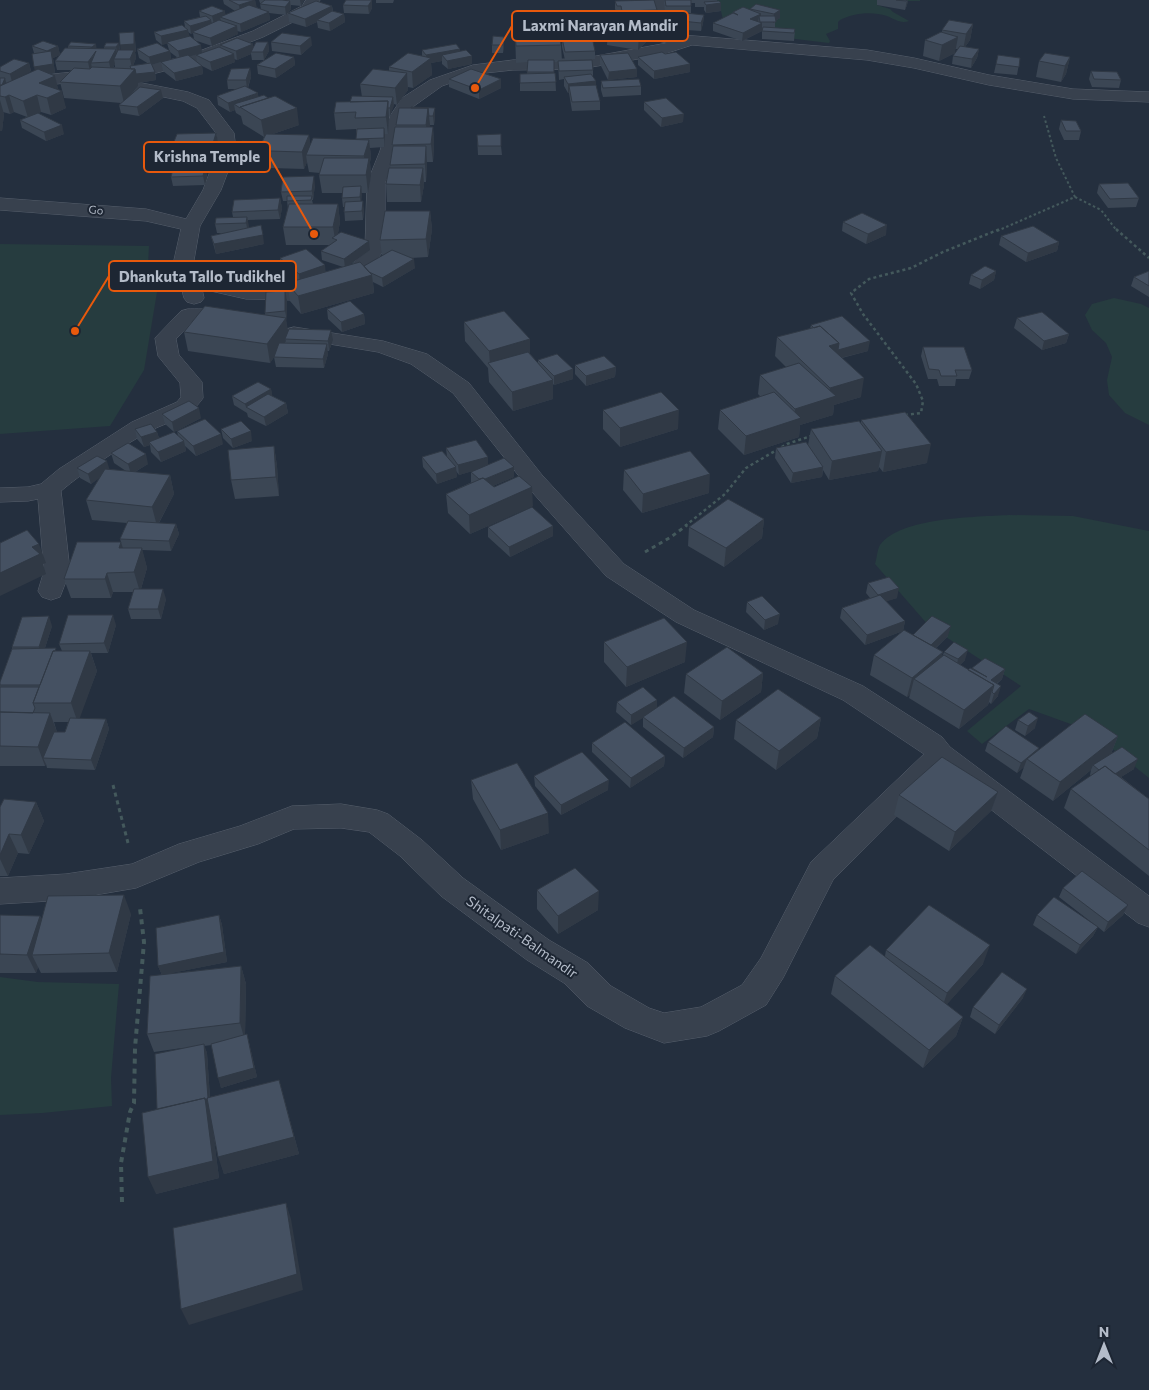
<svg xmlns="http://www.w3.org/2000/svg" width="1149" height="1390" viewBox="0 0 1149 1390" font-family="Commissioner,sans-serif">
<rect width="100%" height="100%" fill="#242f3e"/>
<!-- green -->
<path fill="#263c3f" d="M711,0H920V1H879L877,5L890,9L893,12L909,21C900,24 895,19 887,16C872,11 853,13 840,20L838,22V29L826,34L830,41L829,43L762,35V31L775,30L773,23L779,18L723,20L721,11Z
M0,244L149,246L148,265L157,292L144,370L110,426L0,434Z
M1114,298L1141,304L1149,308V425L1125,413L1109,395L1107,380L1112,357L1106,343L1092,330L1085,315L1092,304Z
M1009,515L1073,516L1149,531V778L1090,731L1029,709L982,744L967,731L1021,686L929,626L875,564C877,558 877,550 880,545C901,517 976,517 1009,515Z
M0,977L38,982L119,984L111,1078L112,1106L42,1113L0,1115Z"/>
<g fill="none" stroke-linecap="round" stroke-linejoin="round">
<!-- minor casing -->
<g stroke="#565f6c" stroke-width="1">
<path id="minor" d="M306,0H320L313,12L263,37L197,63L148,75L116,78L188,92L209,100L234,133L236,150L221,190L200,226L194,260L198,276L246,287L295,288L305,287L336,274L353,264L365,248L367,183L380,151L390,116L402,98L430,80L473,65L513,60L580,59L667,43L658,41L655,38L650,0H664L670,34L867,50L914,58L989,75L1073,89L1149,92V102L1073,99L989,85L914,68L867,60L692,45L661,55L580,69L513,70L476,74L442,86L414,106L406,116L398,151L385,183V249L367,272L350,282L316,296L295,300L246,299L202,289L204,298L201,302L194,304L187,302L184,298L174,260L181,229L146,221L0,210V198L146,209L186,219L203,190L218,150L216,133L197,108L183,101L96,83L94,80L56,84L0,105V94L53,74L148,65L186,56L253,31L302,6Z
M188,309C204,309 236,308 245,322L242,326L235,328L216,322L193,321L176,339L179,355L202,382L203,398C188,420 170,420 148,432C119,448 86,470 61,491L70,571L60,597L51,600L42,597L38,591L44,571L38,499L28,501L0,502V488L28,487L41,484L59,469L132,422L177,402L181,397L180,383L158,356L155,338L181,311Z
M294,327L383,341L427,354L469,383L542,475L624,564L694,610L863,686L942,737L950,747L1149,896V927L1138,923L941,771L833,880L783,978L766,1005L719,1031L707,1036L664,1043L625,1028L587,1006L564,983L527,960L441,896L400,856L369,832L341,828L294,829L258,844L199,862L136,888L66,900L0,904V878L66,874L132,864L179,844L240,826L292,806L341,804L377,810L388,814L422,840L463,878L549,940L588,963L611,986L649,1008L664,1013L701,1007L742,985L761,958L811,862L924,754L843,700L676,622L606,576L526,485L453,393L411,364L378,352L287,337L284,333L287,329Z"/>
</g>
<!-- path-far3 -->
<path stroke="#44595c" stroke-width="2" stroke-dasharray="2.5 2.5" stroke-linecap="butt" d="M1075,197L1101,210L1117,231
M997,231L1075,197L1056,158L1044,116"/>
<!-- path-far2 -->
<path stroke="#44595c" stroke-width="2.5" stroke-dasharray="3 3" stroke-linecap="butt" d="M1116,229L1149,258
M905,415L921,413L923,401L916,384L863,314L851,293L869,279L911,268L943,252L1000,229
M685,526L725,494L746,468L787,444L811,436"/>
<!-- path-far1 -->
<path stroke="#44595c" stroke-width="3" stroke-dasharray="4 4" stroke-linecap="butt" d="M645,552L671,537L687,525
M113,785L128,843"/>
<!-- path -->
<path stroke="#44595c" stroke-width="4" stroke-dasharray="5 5" stroke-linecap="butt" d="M122,1202L121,1163L130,1112L134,1103L135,1048L144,942L140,908"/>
<!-- minor -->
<use href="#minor" fill="#38414e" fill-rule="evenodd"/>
</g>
<!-- wall -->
<path fill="#3b4654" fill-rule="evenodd" d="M223,0H255L256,7L261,9L260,4L262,3H260L259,0H304L301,6L291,5V9L286,15L269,13L270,20L241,32L237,31L238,34L212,46L197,41L202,53L221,47L220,45L253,47L268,42L269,51L264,60L294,57L295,65L276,78L258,74L257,65L264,60H252L251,54L237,60L234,59L235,62L212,71L202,66L203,74L176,81L163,71L161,62L178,58L170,52L171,59L152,65L155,72L156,80L138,83V86L133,93L163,98L139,116L121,113L119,105L121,103L64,98L60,82L71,70H57L55,61L68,48V46L71,42L97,49H104V47L119,43L120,50H121L135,40L136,52H135L136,58L133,66L149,64L139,58L137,49L169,50L167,43L162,45L156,40L154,32L185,27L184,21L200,17L199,11L225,15L235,11L224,4ZM188,32L191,34L193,33L194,39L189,37ZM200,54L196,55L197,62L190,56ZM115,64V68H130L131,69L113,68Z
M372,0V8L369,14L344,13L343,5Z
M376,0H394L393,3H376Z
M664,0H717L721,11L706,13L704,10V7H695V3H691V14L704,15L703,23L701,31L672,29V20L675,14H665Z
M877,0H908L907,5L905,10L877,5Z
M615,1L657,10V18H641L652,36L638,50L607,45L608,28L621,15V14H617L615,9Z
M332,6L333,11L344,14L345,22L330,31L318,28L317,22L306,27L289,22L288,13Z
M750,9L780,10V18L775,21V28L795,29L794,41L762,39V30V31L742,41L713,31V23L732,14L733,12L750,10Z
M973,24L970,40L965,47L979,49L977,58L971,68L952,64L953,56L958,49H955V53L939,61L923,56L925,40L942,32V30Z
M515,32L561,45L562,61L593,70V77L600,101V110L572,111L569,93H568L564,86V79L559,80L558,62H554V73H555L556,91H520V74H527L528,62L516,63Z
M504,37V45L503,53H492V45Z
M562,38L595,51V59L565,60L562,47Z
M271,42L312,45L301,55L272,51Z
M32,46H58L60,55L53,58L55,73L49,74L55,76L58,90L66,108L51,115L41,112L38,113L64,134L46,141L22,128L20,120L27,117L14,112L10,114L3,112L4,114L2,131H0V67L29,63L31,71L22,76L35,71L34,53Z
M422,50L460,52L472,64L448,69L442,64V61L431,63L432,75L413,88L408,87V90L397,105L394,104L390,116H389L388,134H385L384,147L370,148L371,157L370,162L371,176L368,193H361V201L364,210L363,220L345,221L344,207H343L342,198L343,193H322L319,175L320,173L309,172L307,162L304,169L240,167L237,150L262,142L264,137L243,124L241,116L236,113L235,110L230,112L218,105L217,96L237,89H228L227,80L250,68L251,77L248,88L258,93V97L299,125L273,134L309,135L310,145L356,139V129L336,130L334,113L350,102L362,97L360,84L389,71V67L422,57Z
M665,54L690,64V72L654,79L638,65V57Z
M600,55L637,69V77L608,80L600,64Z
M998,55L1020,58L1017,75L994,73Z
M1070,57L1066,74L1061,82L1036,77L1039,61Z
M1091,71L1121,80L1119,88L1092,87L1089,79Z
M449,79H501V88L479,99L449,87Z
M601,81L641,86V95L603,97L601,90Z
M644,102L683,122L661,127L644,110Z
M399,108L435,116L434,125H430L429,127H433L434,144L433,162H427L426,182H424V185L421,202H387L386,184L390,168L392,150V145L396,127Z
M1061,120L1081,131L1079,140H1064L1059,129Z
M216,133L220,151L213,171H206L207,177L205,185L173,186L171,177L173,171L169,154Z
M477,135L501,146L502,155H478Z
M1099,184L1139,198L1136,207L1108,208L1097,193Z
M315,185L313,200H312L313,204H338L340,222L338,233L369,241L370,250L348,266H364L382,256L380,240L430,211L432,229L428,257L411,258L415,268L383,287L373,282L374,293L301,314L290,301L287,283L296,280L281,267L280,258L326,272L343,267L322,260L321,251L330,245H286L283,227L288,209L287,201H283L281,192Z
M280,198L282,208L280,219L248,220V228L264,244L216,254L211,236L223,233H217L215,224L233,217L232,212Z
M843,222L886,235L866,244L842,231Z
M1001,236L1059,242L1057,251L1026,262L999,245Z
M996,271L994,280L980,289L969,284L971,275Z
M1149,271V297L1131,286L1134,277Z
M285,291L287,300L286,321L288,332L333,340L329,351H327L328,354L324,368L276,367L274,357L270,363L188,351L184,332L265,315V313Z
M327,309L364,314L365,324L342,332L328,319Z
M1017,318L1069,334L1066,343L1042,350L1014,328Z
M464,322L530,339V354L538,363V360L573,369V379L554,385L553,384V399L513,411L489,382L488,368L465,341Z
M811,325L868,351L842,358L861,397L834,405L833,415L800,425L799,437L744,455L718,429L720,410L761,397L758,394L760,375L786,367L775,356L777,337L810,329Z
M923,347L972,370L969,379H956L955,386H939L937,379H928L921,356Z
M575,365L616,367L615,377L586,386L575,374Z
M271,389L272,396L286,403L288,413L266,426L248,417L247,413L234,405L232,396Z
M603,410L678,429L620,447L603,429Z
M162,414L201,418L174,432L165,424Z
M861,420L927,463L883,472L879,467L878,471L829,480L823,470L822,477L791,483L775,458L776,448L808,445L811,429L861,423Z
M135,429L157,432L159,438L178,436L177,431L223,444L196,456L185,446L186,451L161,462L151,452L150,445L144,447L137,439Z
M221,429L252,441L233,448L223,438Z
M274,446L277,466L279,496L235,499L231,480Z
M446,448L488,457V465L514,477L493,486L533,506L470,534L448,513L446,494L472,482H471V472L472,471L459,475L456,471L457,477L437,484L423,467L422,457H447Z
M111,453L148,464L135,472L170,475L174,494L159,523L176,524L179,534L171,551L142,550L147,568L141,589L166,599L161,619H131L128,609L134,592H113L111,598H71L64,579L121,542L123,548L120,539L127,523L92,520L86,500L100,477L91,484L80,478L77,468L109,469L126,471L114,463Z
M624,470L709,493L642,513L623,490Z
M764,519L762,538L724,567L688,546L689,527Z
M488,527L553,536L510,557L488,537Z
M868,583L897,598L886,601L905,621L903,631L913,635L948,636L936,648L943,652L941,657L943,655L944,652L965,660L960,665L968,670L972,669V668L1005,669L1002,679L997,684L998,696L991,704L989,702L988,705L959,729L909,698L910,695L907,697L870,675L874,655L903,631L865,645L840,618L842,608L870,598L866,593Z
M747,602L778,624L764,630L746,612Z
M116,625L108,653H91L97,671L79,718L106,719L109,729L95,770L47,768L46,764L45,766H0V682L12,649V647L52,626L45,648L57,651H62L59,644ZM54,722H68L65,732H57Z
M604,642L685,662L626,687L604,662Z
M763,673L761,692L720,720L684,693L686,674Z
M657,700V708L714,727L713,737L683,758L643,727V717L631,725L616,712L617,702Z
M821,718L817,738L776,770L734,739L736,720Z
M1018,720L1035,728L1025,736L1015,730Z
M1118,736L1111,754L1134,769L1121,777L1149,799V876L1064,808L1071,789L1091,776L1090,775L1091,770L1053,801L1020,778L1024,767L1017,773L985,751L988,742L1039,748L1038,750Z
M592,743L665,756L664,766L630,788L592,752Z
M534,776L608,790L561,815L535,786Z
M471,780L549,833L501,850L473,799Z
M998,792L991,811L949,851L894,815L899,795Z
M36,802L44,821L29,854L18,853L8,876H0V807Z
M1063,888L1128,905L1123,915L1104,932L1098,927L1093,936L1076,954L1033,925L1037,915L1095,925L1059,897Z
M537,890L598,910L558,934L537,909Z
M131,914L117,972L41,973L38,967L36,973H0V915L40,916L42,920Z
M219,915L222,925L227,962L166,974L241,966L246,984L245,1034H247L249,1043L257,1077L221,1088L212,1045L204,1046L207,1053L210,1097L279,1080L299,1154L224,1174L214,1140L219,1178L156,1194L157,1109L182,1048L154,1052L147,1034L162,975L158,966Z
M886,950L983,964L946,1005L963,1017L956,1036L923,1068L831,994L835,976L885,956Z
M1023,998L995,1034L970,1017L973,1007Z"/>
<!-- shaded-wall -->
<path fill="#303945" d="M255,0L257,8L240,13L239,5Z
M300,0H304L301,6Z
M372,0V8L369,14L368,6Z
M907,0H908L907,5L905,10Z
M290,1L291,9L286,15L285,7Z
M721,3V11L706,13V5Z
M332,6L333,15L317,20V22L306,27L305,19Z
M780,10V18L773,23L774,14Z
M225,11L226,19L220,17L221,21L214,24L212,16Z
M269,12L270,20L241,32L240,24Z
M344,14L345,22L330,31L329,23Z
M761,14L760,22L759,16L758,23L750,19Z
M704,15L703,23L701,31V23Z
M211,20L213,28L192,32L193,33L191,34L190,26Z
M653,20L652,36L638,50L639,34Z
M762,23V31L742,41L743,33Z
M973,24L970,40L963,50L966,34Z
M237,26L238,34L212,46L210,38Z
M188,30L190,38L162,45L161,36Z
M134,32L135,40L136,52H135L136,58L132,68L130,59L121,54L120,45Z
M311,37L312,45L301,55L300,46Z
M504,37V45L503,53V45Z
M958,37L955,53L939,61L942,45Z
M268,42L269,51L264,60L263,52Z
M119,43L120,52L118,56L116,47Z
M96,44L97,52L91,63L92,68L90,71L88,62L94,55L92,47Z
M253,44L254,52H251V54L237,60L236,51Z
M201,45L202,53L180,59L178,51Z
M58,46L60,55L53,58L55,73L36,75L34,67L49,59L47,51Z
M116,49L118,57L114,59L115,64L111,71L109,62Z
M460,49L461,57L442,55V61L431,63L432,75L413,88L412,72L427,61L426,55Z
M979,49L977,58L971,68L972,59Z
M170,51L171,59L151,65L149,57Z
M234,54L235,62L212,71L210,62Z
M472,56V64L448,69L447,61Z
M294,57L295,65L276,78L275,69Z
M1070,57L1066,74L1061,82L1065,66Z
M29,63L31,71L12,82L10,74Z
M690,64V72L654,79V71Z
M202,66L203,74L176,81L174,73Z
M250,68L251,77L247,89L246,80Z
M135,69L155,72L156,80L138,83V86L124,103L120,86Z
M637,69V77L608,80L609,72Z
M407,73L408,90L397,105L395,88Z
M55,76L59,92L39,83Z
M5,78L7,86L2,85Z
M501,79V88L479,99V90Z
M596,81V90L569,86V93H568V84Z
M161,90L163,98L139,116L137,107Z
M62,91L66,108L51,115L47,98Z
M258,93L259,102L234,104L235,110L230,112L228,103Z
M9,95L14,112L10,114L5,97Z
M37,95L41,112L28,118L23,101Z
M393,97L394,106L390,116V108Z
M0,100L4,114L2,131H0Z
M388,101L389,118L388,134L386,117Z
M297,108L299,125L264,137L261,120Z
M428,108L430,125L428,142L426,125Z
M435,108V116L434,125L433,116Z
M684,114L683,122L661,127L662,118Z
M62,125L64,134L46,141L44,132Z
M433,127L434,144L433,162L431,144Z
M384,128L385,136L384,147Z
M216,133L220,151L213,171L210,154Z
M309,135L311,152L306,155L307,162L304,169L302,152Z
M369,140L371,157L370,162L371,176L368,193L364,156Z
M426,146L427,163L426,182L425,164Z
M205,168L207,177L205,185L203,176Z
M423,168L424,185L421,202L420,185Z
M314,176L315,185L313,200L312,191Z
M361,186L362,195L361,206L360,197Z
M280,198L282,208L280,219L278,210Z
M363,201L364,210L363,220L362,211Z
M338,204L340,222L337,239H335L333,227Z
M430,211L432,229L428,257L426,239Z
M247,217L249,226L248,232L246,223Z
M887,225L886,235L866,244L868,234Z
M263,235L264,244L216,254L214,244Z
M369,241L370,250L345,268L344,259Z
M1059,242L1057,251L1026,262L1028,253Z
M414,259L415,268L383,287L382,278Z
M325,265L326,275L300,284L299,274Z
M996,271L994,280L980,289L982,280Z
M372,275L374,293L301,314L298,296Z
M285,291L287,300V321L285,311Z
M364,314L365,324L342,332L341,322Z
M286,318L289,337L285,339L286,341L270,363L267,344Z
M331,330L333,340L329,351L328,341Z
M1069,334L1066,343L1042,350L1044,341Z
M530,339V358L490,365L489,351Z
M870,341L868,351L836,359L838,350Z
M839,343L836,362L829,346Z
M327,344L328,354L324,368L323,359Z
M616,367L615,377L586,386V376Z
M573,369V379L554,385V376Z
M864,378L861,397L834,405L833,415L800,425L799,437L744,455L746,436L794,420L795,409L828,398L830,388Z
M553,380V399L513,411L512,392Z
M271,389L273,399L246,407L245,404Z
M286,403L288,413L266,426L264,417Z
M199,408L201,418L174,432L172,422Z
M679,410L678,429L620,447V428Z
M251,431L252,441L233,448L231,439Z
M157,432L160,441L149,442L150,445L144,447L141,437Z
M221,434L223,444L196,456L193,446Z
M184,441L186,451L161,462L158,452Z
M931,444L927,463L883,472L886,452Z
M274,446L277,466L279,496L276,477Z
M882,451L878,471L829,480L832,461Z
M146,454L148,464L131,474L128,464Z
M488,457V467L459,475L458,465Z
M107,461L110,471L91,484L88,474Z
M456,467L457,477L437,484L436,474Z
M514,467V477L481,491V481Z
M823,467L822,477L791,483L793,473Z
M710,474L709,493L642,513L643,494Z
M170,475L174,494L157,526L152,507Z
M532,487L533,506L470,534L469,515Z
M764,519L762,538L724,567L726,548Z
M176,524L179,534L171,551L169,541Z
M553,526V536L510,557L509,547Z
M121,542L127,561L119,548Z
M39,544L46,563L43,564L46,574L0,596V573L32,547Z
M142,548L147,568L140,592L134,572Z
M107,573L113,592L111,598L105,579Z
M899,588L897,598L876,605L878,595Z
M163,589L166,599L161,619L158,609Z
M780,614L778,624L764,630L765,620Z
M113,615L116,625L108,653L104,643Z
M49,616L52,626L42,657L39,647Z
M905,621L903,631L865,645L867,635Z
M951,626L948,636L928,655L931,645Z
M687,642L685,662L626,687L627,667Z
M968,650L965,660L956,669L958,659Z
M90,651L97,671L78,723L71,703Z
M943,652L938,671L914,679L910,695L907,697L912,678Z
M1005,669L1002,679L993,686L988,705L959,729L964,710L991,680Z
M763,673L761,692L720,720L722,701Z
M1001,686L998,696L991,704L994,694Z
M657,700V710L631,725V715Z
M50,713L57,732L43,758L46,764L45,766L38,747Z
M821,718L817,738L776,770L779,751Z
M1038,718L1035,728L1025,736L1028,726Z
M106,719L109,729L95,770L91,760Z
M714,727L713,737L683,758L684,748Z
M1118,736L1110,756L1093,765L1091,770L1053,801L1060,782Z
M1039,748L1035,758L1027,759L1024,767L1017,773L1021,763Z
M665,756L664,766L630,788L631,778Z
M1138,759L1134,769L1105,787L1109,778Z
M609,780L608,790L561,815V805Z
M998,792L991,811L949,851L955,832Z
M36,802L44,821L29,854L21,835Z
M548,813L549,833L501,850L500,830Z
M9,834L18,853L8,876L0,859V855Z
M599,891L598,910L558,934V916Z
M124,895L131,914L117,972L109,953Z
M1128,905L1123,915L1104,932L1108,922Z
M219,915L222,925L227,962L162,975L158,966Z
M40,916L49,935L32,955L38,967L36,973L27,955Z
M1098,927L1093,936L1076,954L1080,945Z
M990,945L983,964L941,1011L947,993Z
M241,966L246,984L245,1041L240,1023Z
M1027,989L1023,998L995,1034L999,1025Z
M963,1017L956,1036L923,1068L929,1050Z
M247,1034L257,1077L221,1088L218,1078Z
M204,1044L207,1053L211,1115L219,1178L156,1194L148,1177L161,1118Z
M279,1080L299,1154L224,1174L218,1157Z
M286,1203L291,1219L303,1290L189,1325L181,1309Z"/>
<!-- building -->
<path fill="#455162" stroke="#303945" d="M229,0H255L239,5Z
M265,0H282L290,1L285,7L260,4Z
M346,0H372L368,6L343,5Z
M654,0L657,10L622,11L621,6H617L615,1Z
M665,0H691V6H666Z
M896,0H907L906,1Z
M316,1L332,6L305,19L288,13Z
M719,1L721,3L706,5L704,2Z
M756,4L780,10L774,14L750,9Z
M249,5L269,12L240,24L220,17Z
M212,6L225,11L212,16L199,11Z
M743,7L761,14L750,19L762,23L743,33L713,23L733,13L738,15L733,12Z
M332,11L344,14L329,23L317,20Z
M676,12L704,15L701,23L672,20Z
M206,16L211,20L190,26L184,21Z
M759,16H775L776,22H760Z
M219,20L237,26L210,38L192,32Z
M949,20L973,24L966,34L942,30Z
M182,25L188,30L161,36L154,32Z
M763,27L795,29L794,33L762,31Z
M559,31L561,45L516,46L515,32Z
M134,32V44L120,45L119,33Z
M941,32L958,37L942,45L925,40Z
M282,33L311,37L300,46L271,42Z
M190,36L201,45L178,51L167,42Z
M493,36L504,37L503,45H492Z
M592,37L595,51L565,52L562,38Z
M237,38L253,44L236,51L220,45Z
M43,41L58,46L47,51L32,46Z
M71,42L96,44L92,47L68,46Z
M256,42H268L263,52H251Z
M106,43H119L116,47H104Z
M157,43L170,51L149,57L137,49Z
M456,44L460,49L426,55L422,50Z
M960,46L979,49L972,59L953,56Z
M219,47L234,54L210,62L196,55Z
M65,48L116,49L109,62L91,63L96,51L88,62L55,61Z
M118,50H134L130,59H114Z
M466,50L472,56L447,61L442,55Z
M51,51L53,64L34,67L32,54Z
M662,52L665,54L676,52L690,64L654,71L638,57Z
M276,53L294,57L275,69L257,65Z
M408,53L431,58L412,72L389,67Z
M628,53L637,69L609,72L600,55Z
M1045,53L1070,57L1065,66L1039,61Z
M188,55L202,66L174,73L161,62Z
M998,55L1020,58L1019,67L996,64Z
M14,59L29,63L10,74L0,71V67Z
M528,60H554V72H527Z
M592,60L593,70L559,71L558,61Z
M151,63L155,72L136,74L135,69H131L130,66Z
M92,67L135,69L120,86L60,82L74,68L90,69Z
M250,68L246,80H227L231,69Z
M38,69L55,76L39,83L62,91L47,98L37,95L23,101L9,95L5,97L0,96V86Z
M373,69L407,73L395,88L360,84Z
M471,69L501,79L479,90L449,79Z
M1091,71L1117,72L1121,80L1094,79Z
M555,73L556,82L520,83V74Z
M591,74L596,81L568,84L564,77Z
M0,78H5L2,85H0Z
M639,79L641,86L603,88L601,81Z
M596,85L600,101L572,102L569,86Z
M245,86L258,93L228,103L217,96Z
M140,87L161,90L137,107L119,105Z
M264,95L268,98L240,107V108L234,104Z
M275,96L297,108L261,120L240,107Z
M352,96L393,97L390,108H388V101L350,102Z
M666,98L684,114L662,118L644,102Z
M388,101L386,117L355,118L356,112L334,113L336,102Z
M411,107L435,108L433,116H429L428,108H411Z
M399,108H428L426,125H396Z
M38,113L62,125L44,132L20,120Z
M1061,120L1076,121L1081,131H1066Z
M395,127H433L431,144L392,145Z
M384,128V138L356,139L357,129Z
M216,133L210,154H169L177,134Z
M266,134L309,135L302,152L237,150L242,141L262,142Z
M501,134V146H478L477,135Z
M313,138L369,140L364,156L306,155Z
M393,146H426L425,164L390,165Z
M324,158H369L366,175H319Z
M205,168L203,176L171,177L173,169Z
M389,168H423L420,185L386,184Z
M314,176L312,191L281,192L283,177Z
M1128,183L1139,198L1110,199L1099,184Z
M361,186L360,197L342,198L343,187Z
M287,196H312L311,200L287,201Z
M280,198L278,210L232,212L234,200Z
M363,201L362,211L344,212L345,202Z
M289,204H338L333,227H283Z
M385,211H430L426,239L380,240Z
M862,213L887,225L868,234L843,222Z
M247,217L246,223L215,224L216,218Z
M261,225L263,235L214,244L211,236Z
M1033,226L1059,242L1028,253L1001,236Z
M341,232L369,241L344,259L321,251L337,240L332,238Z
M306,249L325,265L299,274L280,258Z
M392,250L414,259L382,278L369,272L364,266Z
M360,262L372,275L298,296L287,283Z
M985,266L996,271L982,280L971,275Z
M1149,271V286L1134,277Z
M285,291V311L265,313L266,292Z
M350,301L364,314L341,322L327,309Z
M205,306L286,318L267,344L184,332Z
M504,311L530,339L489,351L464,322Z
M1042,312L1069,334L1044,341L1017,318Z
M842,316L870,341L838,350L839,343L820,326L814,328L811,325Z
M820,326L839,343L829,346L864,378L830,388L777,337Z
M289,329L331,330L328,341L285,339Z
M279,343L327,344L323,359L274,357Z
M923,347H964L972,370H955L957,376H941L939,370L929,369Z
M528,352L553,380L512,392L488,363Z
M557,354L573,369L554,376L538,360Z
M604,356L616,367L586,376L575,365Z
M799,363L836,396L795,409L760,375Z
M258,382L271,389L245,404L232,396Z
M661,392L679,410L620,428L603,410Z
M774,392L801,418L746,436L720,410Z
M268,394L286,403L264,417L246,407Z
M189,401L199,408L172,422L162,414Z
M905,412L931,444L886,452L861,420Z
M205,419L221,434L193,446L177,431Z
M241,421L251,431L231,439L221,429Z
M859,421L882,451L832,461L811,429Z
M151,424L157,432L141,437L135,429Z
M174,432L184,441L158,452L149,442Z
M476,440L488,457L458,465L446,448Z
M806,442L823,467L793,473L776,448Z
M128,443L146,454L128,464L111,453Z
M274,446L276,477L231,480L228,450Z
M442,451L456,467L436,474L422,457Z
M690,451L710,474L643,494L624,470Z
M97,456L107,461L88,474L77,468Z
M504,458L514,467L485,479L483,478L479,479L471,472Z
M105,469L170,475L152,507L86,500Z
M519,476L532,487L469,515L446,494L483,478L494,487Z
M728,499L764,519L726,548L689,527Z
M532,507L553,526L509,547L488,527Z
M128,521L176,524L169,541L120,539Z
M27,530L39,544L32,547L40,554L0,573V543Z
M77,542H121L119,548H142L134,572L107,573L105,579H64Z
M889,577L899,588L878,595L868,583Z
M134,589H163L158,609H128Z
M880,595L905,621L867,635L842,608Z
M762,596L780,614L765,620L747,602Z
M68,615H113L104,643L59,644Z
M49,616L39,647H12L22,617Z
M932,616L951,626L931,645L913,635Z
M664,618L687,642L627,667L604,642Z
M904,630L943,652L912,678L874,655Z
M954,642L968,650L958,659L944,652Z
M727,647L763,673L722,701L686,674Z
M56,648L55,651H53L40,685H0V682L12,649Z
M53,651H90L71,703H33Z
M944,655L994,685L964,710L914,679Z
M985,658L1005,669L991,680L1001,686L994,694L992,692L994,685L968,670L970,668L987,677L972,668Z
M0,687H39L33,703L35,708L33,713L0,712Z
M643,687L657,700L631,715L617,702Z
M778,689L821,718L779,751L736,720Z
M674,696L714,727L684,748L643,717Z
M0,712L50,713L38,747L0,746Z
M1029,712L1038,718L1028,726L1018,720Z
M1085,714L1118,736L1060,782L1027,759Z
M70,718L106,719L91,760L43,758L54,732H65Z
M625,722L665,756L631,778L592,743Z
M1006,726L1039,748L1021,763L988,742Z
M1122,747L1138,759L1115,774L1105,766L1099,770L1093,765Z
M582,752L609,780L561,805L534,776Z
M942,757L998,792L955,832L899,795Z
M517,763L548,813L500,830L471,780Z
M1105,766L1149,799V850L1071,789Z
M4,799L36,802L21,835L9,834L0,855V807Z
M575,868L599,891L558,916L537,890Z
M1082,871L1128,905L1108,922L1063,888Z
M124,895L109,953L32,955L48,896Z
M1054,897L1098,927L1080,945L1037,915Z
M929,905L990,945L947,993L886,950Z
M0,915L40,916L27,955L0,954Z
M219,915L224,952L158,966L156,928Z
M870,945L963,1017L929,1050L835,976Z
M241,966L240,1023L147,1034L150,976Z
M1002,972L1027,989L999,1025L973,1007Z
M247,1034L254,1068L218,1078L211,1044Z
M204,1044L208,1098L207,1099L205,1100V1098L157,1109L155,1054Z
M279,1080L294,1137L218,1157L207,1098Z
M205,1098L213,1161L148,1177L142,1113Z
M286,1203L297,1274L181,1309L173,1228Z"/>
<g text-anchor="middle" stroke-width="4" stroke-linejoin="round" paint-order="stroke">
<!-- far-street labels -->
<g font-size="11" fill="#b4bcc9" stroke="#1d2633">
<text transform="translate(96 210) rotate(5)" y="4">Go</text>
</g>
<!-- street labels -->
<g font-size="14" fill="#b4bcc9" stroke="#1d2633">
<text transform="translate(522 937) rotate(35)" y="5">Shitalpati-Balmandir</text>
</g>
</g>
<!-- callouts -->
<path fill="none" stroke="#e8590c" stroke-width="2" d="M475 88L512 26M314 234L270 157M75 331L109 276"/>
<g fill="#e8590c" stroke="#1d2633" stroke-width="2">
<circle cx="475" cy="88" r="5"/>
<circle cx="314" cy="234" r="5"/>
<circle cx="75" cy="331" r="5"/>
</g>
<g fill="#1d2633" stroke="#e8590c" stroke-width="2">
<rect x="512" y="11" width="176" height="30" rx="5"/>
<rect x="144" y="142" width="126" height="30" rx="5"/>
<rect x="109" y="261" width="187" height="30" rx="5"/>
</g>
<g font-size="15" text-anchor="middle" font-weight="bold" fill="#b4bcc9">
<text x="600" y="31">Laxmi Narayan Mandir</text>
<text x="207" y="162">Krishna Temple</text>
<text x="202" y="282">Dhankuta Tallo Tudikhel</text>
</g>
<!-- north arrow -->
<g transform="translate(1104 1345)" stroke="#1d2633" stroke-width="4" paint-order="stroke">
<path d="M0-4L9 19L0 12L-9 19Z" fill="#b4bcc9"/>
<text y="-8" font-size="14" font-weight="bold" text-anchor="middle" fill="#b4bcc9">N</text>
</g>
</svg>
